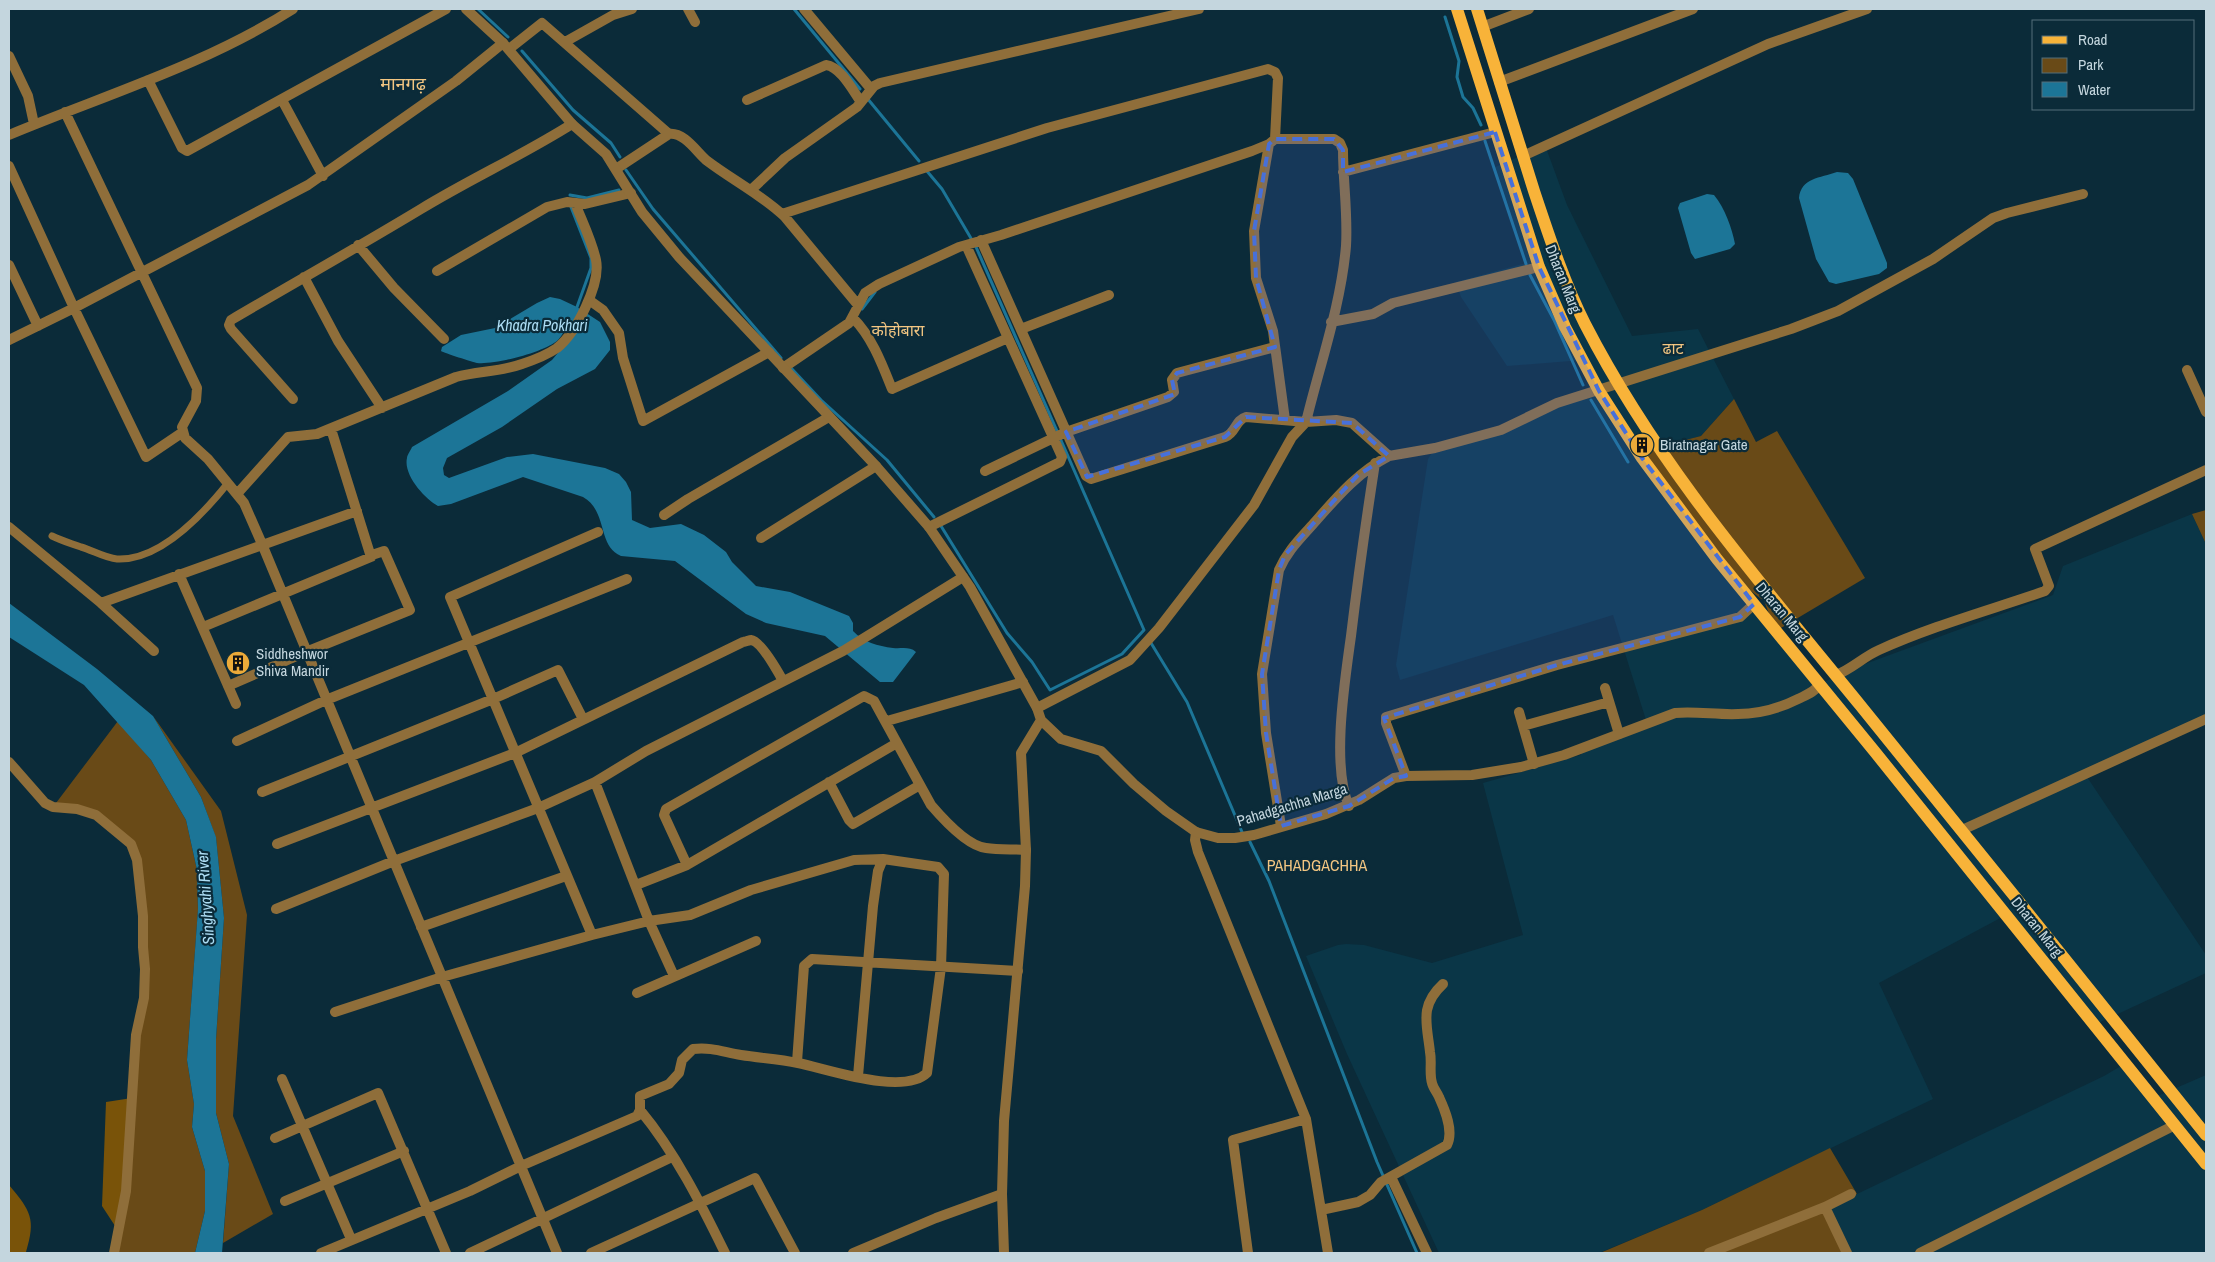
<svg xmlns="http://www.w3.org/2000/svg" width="2215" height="1262" viewBox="0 0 2215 1262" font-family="'Archivo Narrow','Noto Sans Devanagari',sans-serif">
<rect width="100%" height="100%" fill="#0b2b39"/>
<!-- built -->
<path fill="#0a3647" d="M1545,145L1567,205L1632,336L1698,329L1734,399L1701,436L1639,452L1820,684L1846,671L2053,595L2063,566L2192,514L2206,544V715L2083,771L2206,955V973L2094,1025L2006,915L1879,983L1933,1099L1702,1210L1599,1253H1439L1347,1054L1306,956L1338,945L1346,944L1364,945L1432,963L1523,935L1483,783L1581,755L1579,745L1646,720L1613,615L1400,680L1396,665L1428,459L1435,448L1599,391L1583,360L1507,366L1461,297L1456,282L1526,263L1493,168Z
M2126,1063L2153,1098L2206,1075V1253H1847L1825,1207L1857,1194L2104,1076Z"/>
<!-- green -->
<path fill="#694a17" d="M1734,399L1756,442L1777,431L1865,578L1776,631L1764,601L1731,576L1638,452L1701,436Z
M2206,510V544L2192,514Z
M153,716L221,811L247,915L233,1116L273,1214L223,1243L229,1164L216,1113V1039L224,918L216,838L201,797Z
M118,721L151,760L186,820L197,870L198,910L187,1060L194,1104L192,1127L205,1171V1211L195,1253H114L145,969L131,844L96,815L53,807Z
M1830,1148L1857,1194L1825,1207L1847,1253H1600L1702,1210Z"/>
<!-- forest -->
<path fill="#795309" d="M132,1098L119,1232L102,1206L106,1102Z
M9,1185C31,1211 36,1219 26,1252L9,1253Z"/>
<!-- water -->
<path fill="#1c7597" d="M1837,172L1848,173L1853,179L1887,263V268L1879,274L1836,284L1829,282L1816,259L1799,198C1801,178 1820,178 1837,172Z
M1707,194L1714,195C1725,208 1732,229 1735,244L1730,249L1695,259L1691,253L1678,208L1680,203Z
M550,297L560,299L577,307L600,322L610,342V350L595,369L557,389L502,427L447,458L443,468L444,475L449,478L507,457L533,454L605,468L619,474L626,482L631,492L632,520L650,528L681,524L704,535L726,552L732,562L756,586L790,592L849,616L853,623V631C863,642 878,646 893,648C902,649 909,646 916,652L893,682H880L825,636L766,623L746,614L675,561L621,556C597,546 608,511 583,497L523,477L451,504L438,506C425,499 403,475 407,458C407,455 411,450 412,447L508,391L552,360L577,330L574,323L569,324C565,329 562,336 558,340C545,352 495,365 477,363C473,362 444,353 441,351L442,347L461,335L495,328L537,303Z
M9,603L97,669L153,716L201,797L216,837L224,918L216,1039V1113L229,1164L222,1253H195L205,1211V1171L192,1127L194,1104L187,1060L198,909L197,870L186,820L151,760L84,685L9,637Z"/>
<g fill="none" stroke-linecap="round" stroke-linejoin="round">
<!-- stream -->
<path stroke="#1c7597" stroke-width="3" d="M478,9L508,37
M794,9L860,89
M1445,17L1459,61L1457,77L1463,97L1473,108L1481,125
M522,51L573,110L611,143L620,157
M867,98L919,161
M1485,141L1526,264
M626,170L653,209L781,358
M926,170L942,189L972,240
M570,195L587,198L619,190
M571,207L591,258V268L577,307
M976,247L1057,431
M1530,275L1554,320L1583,385
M862,309L875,292
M791,368L821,400L887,460L934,517
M1591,400L1628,462
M941,526L1007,633L1032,662L1050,690L1122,654L1144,630L1060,438
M1151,643L1187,702L1242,832
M1250,842L1269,881L1377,1162L1417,1253"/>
<!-- pedestrian -->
<path stroke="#8f6e3a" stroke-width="7" d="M52,536C62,541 70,543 81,547C92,550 105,558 117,559C160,561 204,513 228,483"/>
<!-- minor -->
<path stroke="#8f6e3a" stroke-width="10" d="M688,9L695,22
M804,9L871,89
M1482,27L1529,9
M565,42L613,15L632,9
M509,49L542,23L669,134
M9,56L28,96L34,124
M148,80L182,148L187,151L446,9
M1499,82L1693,9
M282,100L323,176
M747,100L826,65C841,67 853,91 861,102
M65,112L197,388L196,401L182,427L185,438L208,459L244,503L262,544L557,1253
M9,135C105,95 205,65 293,9
M1269,144L1254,231L1256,278L1273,331L1285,420
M1523,156L1768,44L1867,9
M9,166L74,308L146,457L183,432
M616,169L669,134C684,132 696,151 706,160C732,180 761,194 785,217L858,305
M1343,172L1495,132
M751,190L785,158L857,107L874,86L880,83L1199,9
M782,214L1047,128L1268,69L1275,72L1278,78L1275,139
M358,245L394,288L444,339
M9,265L38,326
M437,271L547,207L567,202L585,204L631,193
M304,277L338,341L382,408
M589,300L603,310L619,333L623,358L643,421L769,352
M853,318C872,337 882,364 892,389L1008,338
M1331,322L1373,314L1393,303L1539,267
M1021,329L1109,295
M9,340L74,308L308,185L456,81L503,43
M783,368L849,323L865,293L879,284L959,247L1001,235L1252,151L1269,144L1275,139H1334L1340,143L1343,150C1343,182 1348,214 1346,246C1341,305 1320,364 1306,422L1246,417C1235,420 1236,433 1225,437L1091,479L1086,476L981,240
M2187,370L2206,412
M293,399L231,329L229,325L231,320C294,283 358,247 421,209C470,179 523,155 572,124
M985,471L1066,432L1168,397L1174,392L1172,380L1177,373L1275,347
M237,494L288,437L317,434L456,377C478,371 500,372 522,364C534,360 547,355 557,348C576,333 601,284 596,260C592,241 582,221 575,203
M664,515L688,499L829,417
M9,527L101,603L154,651
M929,527L1060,462L1062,457L966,245
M761,538L876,466
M179,574L236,704
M101,603L357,511
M203,627L371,557L331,429
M1836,675C1852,669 1863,657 1879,650C1932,626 1990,610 2045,591L2049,586L2035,549L2206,470
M228,686L306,652L410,610L384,551L372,555
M1605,688L1619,734
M1037,708L1130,660L1159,628L1254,505L1292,437L1306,422L1336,420L1352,423L1389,456L1435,448L1501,430L1557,403L1791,329L1838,311L1933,259L1993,218L2007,213L2083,194
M1519,712L1534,764
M887,721L1023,682
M1523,726L1609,702
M237,741L326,700L627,579
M9,762L45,803L53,807L77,809L96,815L131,844L137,860L143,916V947L145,969L144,998L136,1035L126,1191L114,1253
M1406,776L1386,723V717L1557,665L1740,617L1754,604
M595,782L649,921L674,976
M829,782L849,820L853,824L920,785
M262,792L493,699L558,670L583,719
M1349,806C1331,766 1345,680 1351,636C1358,578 1366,521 1375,463
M1281,826L1266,733L1262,674L1279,570C1287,551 1301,538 1314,523C1337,497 1358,472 1389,456
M1962,830L2206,719
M1196,832L1195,840L1198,852L1306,1119L1328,1253
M277,844L515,753L743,642C744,642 750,640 751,640C761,641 778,672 783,681
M687,865L664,815L666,809L864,696L874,701L931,805C943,819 968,846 986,848C999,850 1013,849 1026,850
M636,885L687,865L897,743
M276,909L394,861L538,808L595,782L646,751L843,651L963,577
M421,927L566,876
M592,935L450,597L598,532
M637,993L756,941
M797,1062L804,966L812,959L1018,971
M858,1076L873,906L878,871L883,859
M282,1079L351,1239
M640,1110C675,1152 701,1204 725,1253
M275,1138L378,1093L446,1253
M1391,1177L1427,1253
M285,1201L404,1151
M1825,1207L1847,1253
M1321,1210L1358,1202L1370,1195L1381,1182L1447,1145C1454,1131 1445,1110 1439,1097C1437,1092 1433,1088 1432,1083C1429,1073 1432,1062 1430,1052C1427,1024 1419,1006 1443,984
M321,1253L470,1191L521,1166L637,1116L640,1110V1096L669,1084L679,1073L682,1060L693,1049C712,1047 723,1052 741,1055C760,1058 779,1059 798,1063C828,1069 903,1096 927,1073L941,967L944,874L938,867L883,859L854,860L751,890L690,915L649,921L592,935L442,977L335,1012
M470,1253L672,1157
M591,1253L755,1178L795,1253
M853,1253L936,1218L1002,1194
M1248,1253L1233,1140L1306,1119
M1709,1253L1825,1207L1851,1194
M1920,1253L2175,1125"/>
<!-- tertiary -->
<path stroke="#8f6e3a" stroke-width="10" d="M466,9L503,43L572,124L606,154L642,212L679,257L876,466L929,527L970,587L1037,708L1041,720L1061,739L1101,751L1134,784L1166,811L1196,832L1218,838H1235L1254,835L1326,814L1359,800L1394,778L1406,776L1472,775L1521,767L1564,755L1675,713C1696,711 1717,715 1738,714C1758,714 1780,708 1798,699C1806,695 1815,692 1820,684
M1004,1253L1002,1194L1004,1121L1025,886L1026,850L1021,753L1041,720"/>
<!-- primary -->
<path stroke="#f8b339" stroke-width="12" d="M1457,9L1539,267L1565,327L1599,391L1642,458L1717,559L1875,752L2206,1164
M1477,9C1496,69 1515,130 1534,191C1549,236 1564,282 1585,324C1658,466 1760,582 1860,705C1976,848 2091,991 2206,1135"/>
</g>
<!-- marked area -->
<path fill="#4770da" fill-opacity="0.2" stroke="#4770da" stroke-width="4" stroke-dasharray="10 6" stroke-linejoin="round" d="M1495,132L1539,267L1599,391L1642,458L1754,604L1740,617L1557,665L1384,718L1406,776L1394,778L1349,806L1281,826L1266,733L1262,674L1279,570L1285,555L1339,495L1358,475L1389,456L1352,423L1246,417L1225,437L1087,477L1066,432L1175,394L1172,380L1177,373L1275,347L1256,278L1254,231L1269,144L1275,139H1334L1343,150V172Z"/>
<!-- icons -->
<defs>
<g id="building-disc" transform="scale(1.25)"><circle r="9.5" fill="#ebaa39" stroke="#0b2b39"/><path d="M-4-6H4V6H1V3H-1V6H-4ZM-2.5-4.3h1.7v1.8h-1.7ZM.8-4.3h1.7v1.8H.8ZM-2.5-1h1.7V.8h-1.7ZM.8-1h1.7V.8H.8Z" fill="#111"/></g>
</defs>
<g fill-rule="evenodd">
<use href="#building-disc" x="1642" y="445"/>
<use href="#building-disc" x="238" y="663"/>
</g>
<g text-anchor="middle" stroke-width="4.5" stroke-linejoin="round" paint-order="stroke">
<!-- street labels -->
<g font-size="15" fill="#c4d6de" stroke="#0b2b39">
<text transform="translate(1563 279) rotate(68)" y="5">Dharan Marg</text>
<text transform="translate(1782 612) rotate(50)" y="5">Dharan Marg</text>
<text transform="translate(1292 805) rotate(-17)" y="5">Pahadgachha Marga</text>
<text transform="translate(2037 927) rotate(51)" y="5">Dharan Marg</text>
</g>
<!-- poi labels -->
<g font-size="15" fill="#c4d6de" stroke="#0b2b39" text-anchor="start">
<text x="1660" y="450">Biratnagar Gate</text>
<text x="256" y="659">Siddheshwor<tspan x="256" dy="17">Shiva Mandir</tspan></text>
</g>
<!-- water labels -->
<g font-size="16" font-style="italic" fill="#adddf4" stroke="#0b2b39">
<text x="542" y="331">Khadra Pokhari</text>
<text transform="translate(205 898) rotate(-94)" y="6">Singhyahi River</text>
</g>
<!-- neighbourhood labels -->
<g font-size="16" fill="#f3c682" stroke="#0b2b39">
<text x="898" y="336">कोहोबारा</text>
<text x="1673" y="354">ढाट</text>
<text x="1317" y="871">PAHADGACHHA</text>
</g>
<!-- quarter labels -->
<g font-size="18" fill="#f3c682" stroke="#0b2b39">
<text x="403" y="90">मानगढ़</text>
</g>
</g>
<!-- border -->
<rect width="2215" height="1262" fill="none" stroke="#c4d6de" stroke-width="20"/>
<!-- legend -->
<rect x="2032" y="20" width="162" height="90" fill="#0b2b39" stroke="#556f7b"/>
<rect x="2042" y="36" width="25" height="8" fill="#f8b339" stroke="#556f7b"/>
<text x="2078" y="45" font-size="15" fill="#c4d6de">Road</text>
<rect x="2042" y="58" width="25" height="15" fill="#694a17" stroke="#556f7b"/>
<text x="2078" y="70" font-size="15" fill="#c4d6de">Park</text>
<rect x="2042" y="82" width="25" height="15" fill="#1c7597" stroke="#556f7b"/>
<text x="2078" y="95" font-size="15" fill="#c4d6de">Water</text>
</svg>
